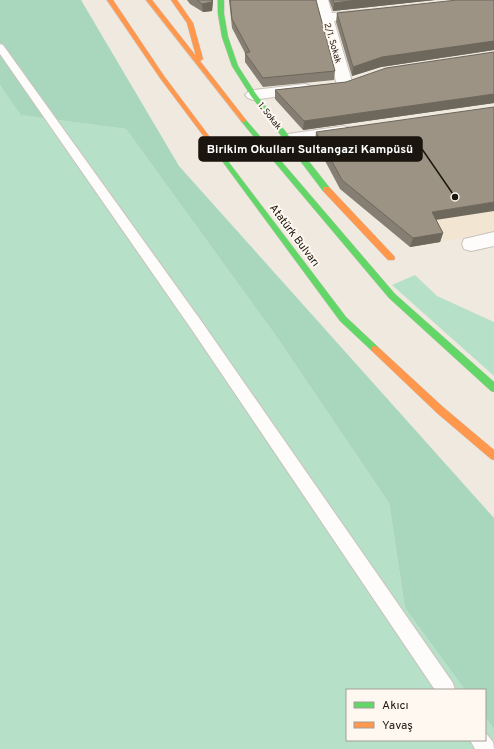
<svg xmlns="http://www.w3.org/2000/svg" width="494" height="749" viewBox="0 0 494 749" font-family="Overpass,sans-serif">
<rect width="100%" height="100%" fill="#f0e9df"/>
<!-- built -->
<path fill="#f2e5d2" d="M494,141V232L440,242L395,157Z"/>
<!-- green -->
<path fill="#b7e0c8" d="M0,85L22,115L126,129L276,336L389,503L405,608L465,690H347V740H485V717L494,729V749H0Z
M415,275L437,296L494,322V376L392,285Z"/>
<!-- forest -->
<path fill="#a9d7be" d="M0,0H81L179,166L494,518V729L485,717V690H465L405,608L389,503L276,336L126,129L21,115L0,85Z"/>
<g fill="none" stroke-linecap="round" stroke-linejoin="round">
<!-- lane casing -->
<g stroke="#c8c2ba" stroke-width="2">
<path id="lane" d="M0,44L3,45L202,322L453,683L455,690H435L192,330L0,54Z
M485,732L493,742L494,749H475L470,740H485Z"/>
</g>
<!-- street casing -->
<g stroke="#c8c2ba" stroke-width="2">
<path id="street" d="M314,0H328L332,13L367,10L372,11L374,14L372,17L367,18L334,21L353,85L350,88L345,90L340,88L337,85Z
M305,84L310,86L313,89L310,92L253,100L248,98L245,95L248,92L253,90Z
M344,126L350,128L352,131L350,134L288,144L282,143L280,139L282,135L288,134Z
M494,232V246L471,251L464,249L462,244L464,239Z"/>
</g>
<!-- fast casing -->
<g stroke="#c8c2ba" stroke-width="1">
<path id="fast" d="M218,0H224V14L228,37L238,66L256,94L329,187V191H323L251,96L232,66L222,37L218,14Z
M244,119L246,120L395,294L494,382V392L491,391L389,298L266,152L241,121Z
M213,143L215,144L346,317L378,347L379,349L378,351H372L340,321L211,146V144Z"/>
</g>
<!-- slow casing -->
<g stroke="#c8c2ba" stroke-width="1">
<path id="slow" d="M107,0H113L164,76L215,144V146H211L160,78Z
M146,0H152L196,56L187,23L171,0H177L193,23L203,59L200,61L246,120V122H242Z
M323,187H329L394,256L395,258L394,260H388L323,191Z
M375,346L378,347L443,407L494,450V460L491,459L437,413L372,351L371,349L372,347Z"/>
</g>
<!-- lane -->
<use href="#lane" fill="#fdfcfa" fill-rule="evenodd"/>
<!-- street -->
<use href="#street" fill="#fdfcfa" fill-rule="evenodd"/>
<!-- fast -->
<use href="#fast" fill="#63d668" fill-rule="evenodd"/>
<!-- slow -->
<use href="#slow" fill="#ff974d" fill-rule="evenodd"/>
</g>
<!-- wall -->
<path fill="#867e72" d="M187,0H213L212,11L203,12L190,4Z
M229,0H316L335,71L334,80L263,87L245,62V53L232,28Z
M329,0H435L333,11Z
M494,0V50L381,67L352,76L336,22L337,13Z
M494,52V103L303,130L275,99V90L346,82Z
M316,132L436,220L443,233L440,242L410,247L340,189L315,142Z"/>
<!-- shaded-wall -->
<path fill="#6d675c" d="M213,0L212,11L203,12L202,4Z
M357,0H435L333,11L334,3Z
M494,41V50L381,67L352,76L353,67L382,57Z
M494,94V103L303,130L304,121Z
M494,202V211L429,221L432,212Z
M443,233L440,242L410,247L413,238Z"/>
<!-- building -->
<path fill="#9c9384" stroke="#6d675c" d="M197,0H212V2L202,4Z
M230,0H316L335,71L263,78L245,53L250,52L232,19Z
M333,0H357L334,3Z
M457,0H494V41L382,57L353,67L337,13Z
M494,52V94L304,121L275,90L346,82L386,68Z
M494,107V202L432,212L443,233L413,238L342,180L316,132Z"/>
<g text-anchor="middle" stroke-width="4" stroke-linejoin="round" paint-order="stroke">
<!-- far-street labels -->
<g font-size="9" fill="#1a150e" stroke="#fef8f1">
<text transform="translate(333 43) rotate(74)" y="3">2/1. Sokak</text>
<text transform="translate(270 116) rotate(52)" y="3">1. Sokak</text>
</g>
<!-- street labels -->
<g font-size="11" fill="#1a150e" stroke="#fef8f1">
<text transform="translate(295 235) rotate(53)" y="4">Atatürk Bulvarı</text>
</g>
</g>
<!-- callouts -->
<path fill="none" stroke="#1a150e" stroke-width="1.5" d="M455 197L422 149"/>
<circle fill="#1a150e" stroke="#fef8f1" stroke-width="1.5" cx="455" cy="197" r="4"/>
<rect fill="#1a150e" stroke="#1a150e" stroke-width="1.5" x="199" y="137" width="223" height="24" rx="4"/>
<g font-size="12" text-anchor="middle" font-weight="bold" fill="#fff">
<text x="310" y="153">Birikim Okulları Sultangazi Kampüsü</text>
</g>
<!-- legend -->
<rect x="346" y="689" width="140" height="52" fill="#fef8f1" stroke="#a39d96"/>
<rect x="354" y="702" width="20" height="6" fill="#63d668" stroke="#a39d96"/>
<text x="382" y="709" font-size="12" fill="#1a150e">Akıcı</text>
<rect x="354" y="722" width="20" height="6" fill="#ff974d" stroke="#a39d96"/>
<text x="382" y="729" font-size="12" fill="#1a150e">Yavaş</text>
</svg>
